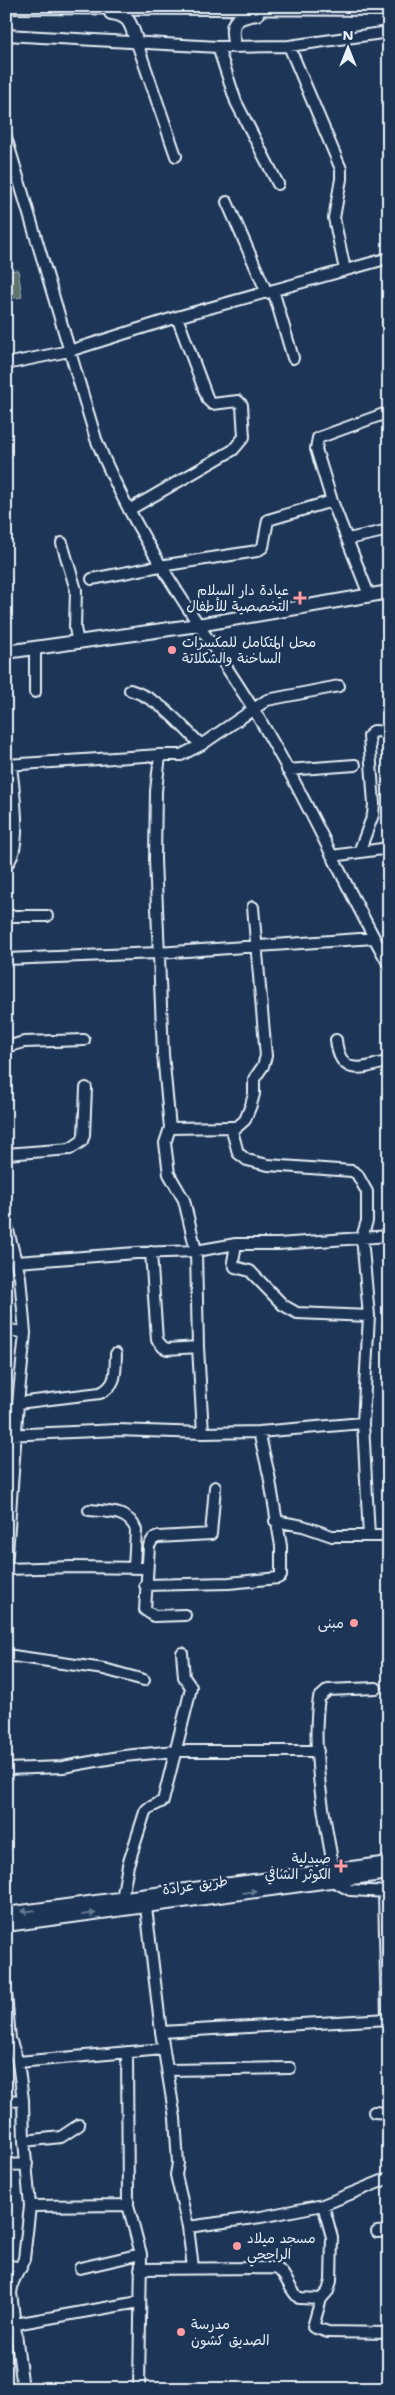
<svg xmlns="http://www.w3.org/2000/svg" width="395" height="2395" viewBox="0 0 395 2395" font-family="'Shantell Sans','Playpen Sans Arabic',sans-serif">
<rect width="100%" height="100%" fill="#1d3557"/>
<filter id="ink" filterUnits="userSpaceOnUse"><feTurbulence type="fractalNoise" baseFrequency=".02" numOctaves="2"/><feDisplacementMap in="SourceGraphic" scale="10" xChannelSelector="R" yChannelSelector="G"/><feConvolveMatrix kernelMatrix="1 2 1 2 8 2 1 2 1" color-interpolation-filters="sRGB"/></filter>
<g filter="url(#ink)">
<!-- garden -->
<path fill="#5b736e" stroke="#a2b2b3" d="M18,270L22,297L6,299V271Z"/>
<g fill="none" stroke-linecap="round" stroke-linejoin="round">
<!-- minor casing -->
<g stroke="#e8f1f8" stroke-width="14">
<path id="minor" d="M6,35L218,47L289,46L389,32
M137,43L176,156
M289,46L341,169V179L334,218L345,270
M218,47L236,102L278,184
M6,137L96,439C135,537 198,621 254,710C304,792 342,881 389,965
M227,202L267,293
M273,290L293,358
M388,322H389
M6,364L69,351L177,317L389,258
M129,510L233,450L244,437L242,405L238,401L212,404L208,400L177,317
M348,539L389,530
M62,543L76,590L75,628L78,643
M92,579L160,566L257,551L263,547L268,520L332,501
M369,595L332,501L316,449L318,438L389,412
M130,690C160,699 179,723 201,745
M35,692V649
M6,765L160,755
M287,770L355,765
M359,852L373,815L374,804L369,736L374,731L389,732
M332,856L389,848
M6,865C24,850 13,788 11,765
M6,916H47
M6,959L158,953L374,938
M336,1040C340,1077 361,1069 389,1061
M6,1047L24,1042L84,1040
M231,1127H237L245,1120L251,1105L254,1094V1079L263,1066L266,1056L253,907
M170,1128L231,1127L238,1153L247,1160L268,1165L352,1171L357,1174L367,1192V1221L362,1237L369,1316L363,1423L369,1536
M6,1154L70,1149L82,1141L84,1135L86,1088
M6,1223L20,1277L25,1333L18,1403L6,1568
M236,1244L233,1262L235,1267L250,1271L283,1305L297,1313L369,1316
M151,1252L157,1340L163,1347L167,1349L198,1347
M17,1262L136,1253L196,1251L236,1244H278L389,1236
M6,1329L25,1333
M18,1403L100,1393C118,1385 115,1371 116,1354
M203,1433L198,1347L196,1251L184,1200L169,1174L165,1143L170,1128L163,1054L155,859L156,791L160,755H181L201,745L267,700L339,686
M6,1435L117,1430L203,1433L259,1432L363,1423
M89,1510C107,1512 129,1510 136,1530L134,1568
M275,1521L303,1526L332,1536H389
M6,1569L72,1567L147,1568
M145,1585L229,1583L278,1578L281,1576V1546L269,1475L259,1432
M185,1615L154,1616L145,1610L149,1546L153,1539L158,1537L211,1534L215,1487
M6,1655L104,1669L144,1680
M6,1769L63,1767L124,1756L175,1751H318
M334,1870C324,1818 311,1750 319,1698L328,1690L376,1688
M331,1880L350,1890L389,1892
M384,1892L387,2019
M122,1899L128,1865L145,1812L147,1809L163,1801L188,1701L191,1687L184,1677L182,1653
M146,1907L161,2032L175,2118L178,2163L176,2175L188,2227
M6,1993L10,2039L18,2062L23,2100L24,2141L30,2206L24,2259L13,2282L11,2293L23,2389
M161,2032L389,2019
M127,2052L128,2205
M18,2062L163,2049
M168,2070L290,2068
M6,2101L23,2100
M374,2112L389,2113
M24,2141L61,2137L79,2125
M6,2165L27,2164
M323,2205L332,2237L331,2281L328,2291L321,2299L313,2327L328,2332L389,2333
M30,2206L128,2205L141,2254L139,2389
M377,2232L389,2231
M6,2265L21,2268
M80,2268L141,2254
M193,2268L188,2227L261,2217L323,2205L389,2178
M140,2269L275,2268C286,2271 288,2289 299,2298L321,2299
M15,2324L139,2302"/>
</g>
<!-- major casing -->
<g stroke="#e8f1f8" stroke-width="16">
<path id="major" d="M6,7L389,9
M111,13C131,15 131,26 137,43
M235,46C229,23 234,17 257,14
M6,652L198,625L389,592
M6,1914L389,1863
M6,1925L389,1873"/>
</g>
<!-- minor -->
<use href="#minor" stroke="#1d3557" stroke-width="10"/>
<!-- major -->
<use href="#major" stroke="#1d3557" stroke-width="12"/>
</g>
<!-- one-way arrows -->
<defs><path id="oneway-solid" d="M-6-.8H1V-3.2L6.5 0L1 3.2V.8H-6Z" transform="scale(1.25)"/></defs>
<g fill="#64778f">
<use href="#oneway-solid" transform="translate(250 1892) rotate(-8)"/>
<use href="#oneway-solid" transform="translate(28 1911) rotate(174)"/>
<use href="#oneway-solid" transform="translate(89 1914) rotate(-7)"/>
</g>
</g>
<!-- markers -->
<g fill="#ff9aa2" stroke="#1d3557" stroke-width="2">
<path d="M297.5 590.5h5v5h5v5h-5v5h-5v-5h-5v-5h5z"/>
<circle cx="172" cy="650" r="5"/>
<circle cx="354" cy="1623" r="5"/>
<path d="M338.5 1858.5h5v5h5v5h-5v5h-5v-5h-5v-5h5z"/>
<circle cx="237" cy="2246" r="5"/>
<circle cx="181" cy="2332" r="5"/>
</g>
<g text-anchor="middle" stroke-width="5" stroke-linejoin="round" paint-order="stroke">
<!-- poi labels -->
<g font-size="14" fill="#e8f1f8" stroke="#1d3557" text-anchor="end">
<text x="289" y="595">عيادة دار السلام<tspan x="289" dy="16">التخصصية للأطفال</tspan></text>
<text x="182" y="647" text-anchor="start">محل المتكامل للمكسرات<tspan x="182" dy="16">الساخنة والشكلاتة</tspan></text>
<text x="344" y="1628">مبنى</text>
<text x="331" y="1863">صيدلية<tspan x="331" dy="16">الكوثر الشافي</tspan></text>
<text x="247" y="2243" text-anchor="start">مسجد ميلاد<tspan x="247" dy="16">الراجحي</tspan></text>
<text x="191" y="2329" text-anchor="start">مدرسة<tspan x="191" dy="16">الصديق كشون</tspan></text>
</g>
<!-- street labels -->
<g font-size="14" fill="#e8f1f8" stroke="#1d3557">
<text transform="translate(195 1885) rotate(-8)" y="5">طريق عرادة</text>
</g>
</g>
<!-- margin -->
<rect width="395" height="2395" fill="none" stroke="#1d3557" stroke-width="25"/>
<rect x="12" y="12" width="370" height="2370" fill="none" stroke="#e8f1f8" stroke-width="2" filter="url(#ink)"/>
<!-- north arrow -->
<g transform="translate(348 48)" stroke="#1d3557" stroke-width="4" paint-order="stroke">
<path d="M0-4L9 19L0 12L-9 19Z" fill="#e8f1f8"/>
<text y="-8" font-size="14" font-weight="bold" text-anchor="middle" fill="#e8f1f8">N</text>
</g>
</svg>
